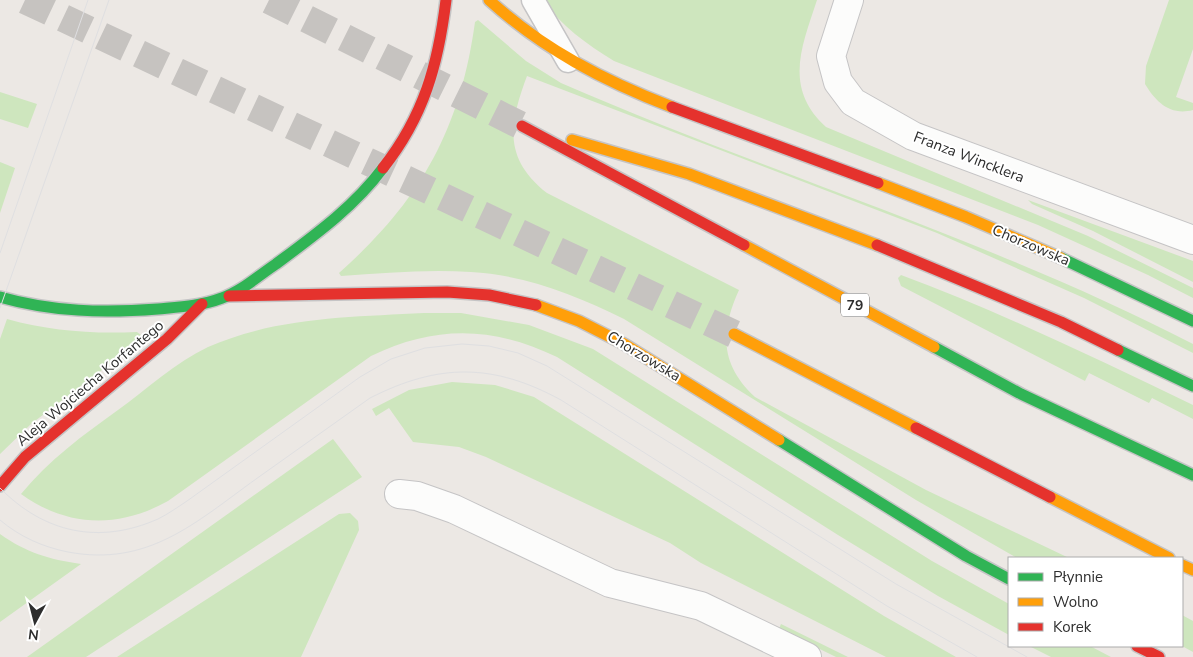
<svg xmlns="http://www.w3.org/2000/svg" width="1193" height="657" viewBox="0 0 1193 657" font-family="'Nunito Sans',sans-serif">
<rect width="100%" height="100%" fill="#ece8e4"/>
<!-- green -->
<path fill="#cee6be" d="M542,0H817C802,46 783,88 826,127L1088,236L1193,288V298L1148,275L1038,225L614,61C586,44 562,26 542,0Z
M1169,0H1193V49L1176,97L1193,103V110C1170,116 1156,102 1145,84L1146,66Z
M478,20L526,61L561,83C770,174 990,239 1193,344V353L1084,298L937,233L527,76C509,124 503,158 547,193L739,290C720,332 720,364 755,397L926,490L1069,558H1017L916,500L624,319C576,295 525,275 471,272C428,269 384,273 341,276L339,273C421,200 460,130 475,22Z
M0,92L37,104L28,128L0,119Z
M0,162L15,168L0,213Z
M1028,200L1193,261V282L1093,231L1032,204Z
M901,275C1001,312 1097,359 1193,405V419L1152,398L1149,403L1089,373L1085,381L901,286L898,278Z
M424,313H461L529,325L593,349L932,561L1009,604V635L938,596L838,535L557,357C493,326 435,325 371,356L168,501C118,529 67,527 21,494C49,460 83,435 118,410C147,389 176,362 208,347C276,317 351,317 424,313Z
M7,319C50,331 92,334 137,332L141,335L140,341L31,424L0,454V339Z
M452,382L495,385L534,397L884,616L956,657H886L701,563L670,543L486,457L459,447L413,442L389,408L376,416L372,409L409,390Z
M333,439L362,477L86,657H27Z
M350,513L358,521L359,530L301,657H117L339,514Z
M0,534C27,553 48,559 81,564L0,622Z
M1182,615L1193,621V652L1182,646Z
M781,624L848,657H836L779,629Z
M1029,646H1090L1111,657H1051Z"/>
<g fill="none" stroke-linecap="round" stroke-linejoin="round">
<!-- primary-tunnel -->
<path stroke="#c6c3c0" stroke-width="28" stroke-dasharray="28 14" stroke-linecap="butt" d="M25,0L734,334
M269,0L522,126"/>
<!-- lane casing -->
<g stroke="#c5c4c5" stroke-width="25">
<path id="lane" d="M533,0L568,61"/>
</g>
<!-- street casing -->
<g stroke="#c5c4c5" stroke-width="30">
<path id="street" d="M849,0L831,56L838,82L853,102L913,136L1193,240
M399,494L417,496L454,509L610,583L701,606L807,657"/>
</g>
<!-- fast casing -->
<g stroke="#c5c4c5" stroke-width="14">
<path id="fast" d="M1061,258L1193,321
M0,297C52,312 104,313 158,309C179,307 201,306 222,298C242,291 258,276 276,264C315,235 354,207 383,168
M934,347L1021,394L1193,475
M1118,350L1193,386
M779,440L966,556L1009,579"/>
</g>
<!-- slow casing -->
<g stroke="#c5c4c5" stroke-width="14">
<path id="slow" d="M489,0C543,49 604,81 672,107
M572,140L689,174L877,245
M878,183L966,217L1061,258
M744,245L934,347
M536,305L579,321L624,344L779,440
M734,334L916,428
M1050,497L1169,558
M1182,565L1193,570"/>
</g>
<!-- jam casing -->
<g stroke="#c5c4c5" stroke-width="14">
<path id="jam" d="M672,107L878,183
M522,126L744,245
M383,168C424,116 438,65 446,0
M877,245L1061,322L1118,350
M229,296L447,292L489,295L536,305
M916,428L1050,497
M0,486L25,457L167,339L202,304
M1137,646L1159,657"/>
</g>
<!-- lane -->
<use href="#lane" stroke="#fcfcfb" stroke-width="22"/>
<!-- street -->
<use href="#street" stroke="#fcfcfb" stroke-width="28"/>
<!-- fast -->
<use href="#fast" stroke="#30b455" stroke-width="11"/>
<!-- slow -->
<use href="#slow" stroke="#ff9f0a" stroke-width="11"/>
<!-- jam -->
<use href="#jam" stroke="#e5322d" stroke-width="11"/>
<!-- tram -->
<path stroke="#dfdfe1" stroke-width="1" d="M0,253L88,0
M0,308L109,0
M0,488C44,533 99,545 158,519C168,514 178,507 187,501L360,377L391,359L425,348L462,344L489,346L518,353L547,366L896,584L1027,657
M0,520C20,537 43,547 68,552C148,567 195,523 256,479C294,452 332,425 370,398C439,363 493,363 561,400L887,606L977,657"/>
</g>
<g text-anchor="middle" stroke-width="4" stroke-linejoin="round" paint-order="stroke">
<!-- shield labels -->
<rect fill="#fff" stroke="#6d6d6d" stroke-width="1" x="841" y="293.5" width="28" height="23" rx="4"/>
<g font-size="14" font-weight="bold" fill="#2e2e2e">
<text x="855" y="310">79</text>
</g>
<!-- street labels -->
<g font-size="15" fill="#2e2e2e" stroke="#fff">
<text transform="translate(969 157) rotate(21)" y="5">Franza Wincklera</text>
<text transform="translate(1031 245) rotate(23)" y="5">Chorzowska</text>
<text transform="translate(644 356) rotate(31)" y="5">Chorzowska</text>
<text transform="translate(90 383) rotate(-40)" y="5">Aleja Wojciecha Korfantego</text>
</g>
</g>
<!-- legend -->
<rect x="1008" y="557" width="175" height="90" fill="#ffffff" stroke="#ababab"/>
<rect x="1018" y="573" width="25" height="8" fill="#30b455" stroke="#ababab"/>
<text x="1053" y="582" font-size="15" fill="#2e2e2e">Płynnie</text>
<rect x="1018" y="598" width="25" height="8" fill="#ff9f0a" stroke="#ababab"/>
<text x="1053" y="607" font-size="15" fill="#2e2e2e">Wolno</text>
<rect x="1018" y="623" width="25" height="8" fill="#e5322d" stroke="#ababab"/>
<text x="1053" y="632" font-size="15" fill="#2e2e2e">Korek</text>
<!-- north arrow -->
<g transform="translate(35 622) rotate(187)" stroke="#ffffff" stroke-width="4" paint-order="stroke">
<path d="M0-4L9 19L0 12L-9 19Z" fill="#2e2e2e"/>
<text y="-8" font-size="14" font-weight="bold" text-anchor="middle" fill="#2e2e2e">N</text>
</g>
</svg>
